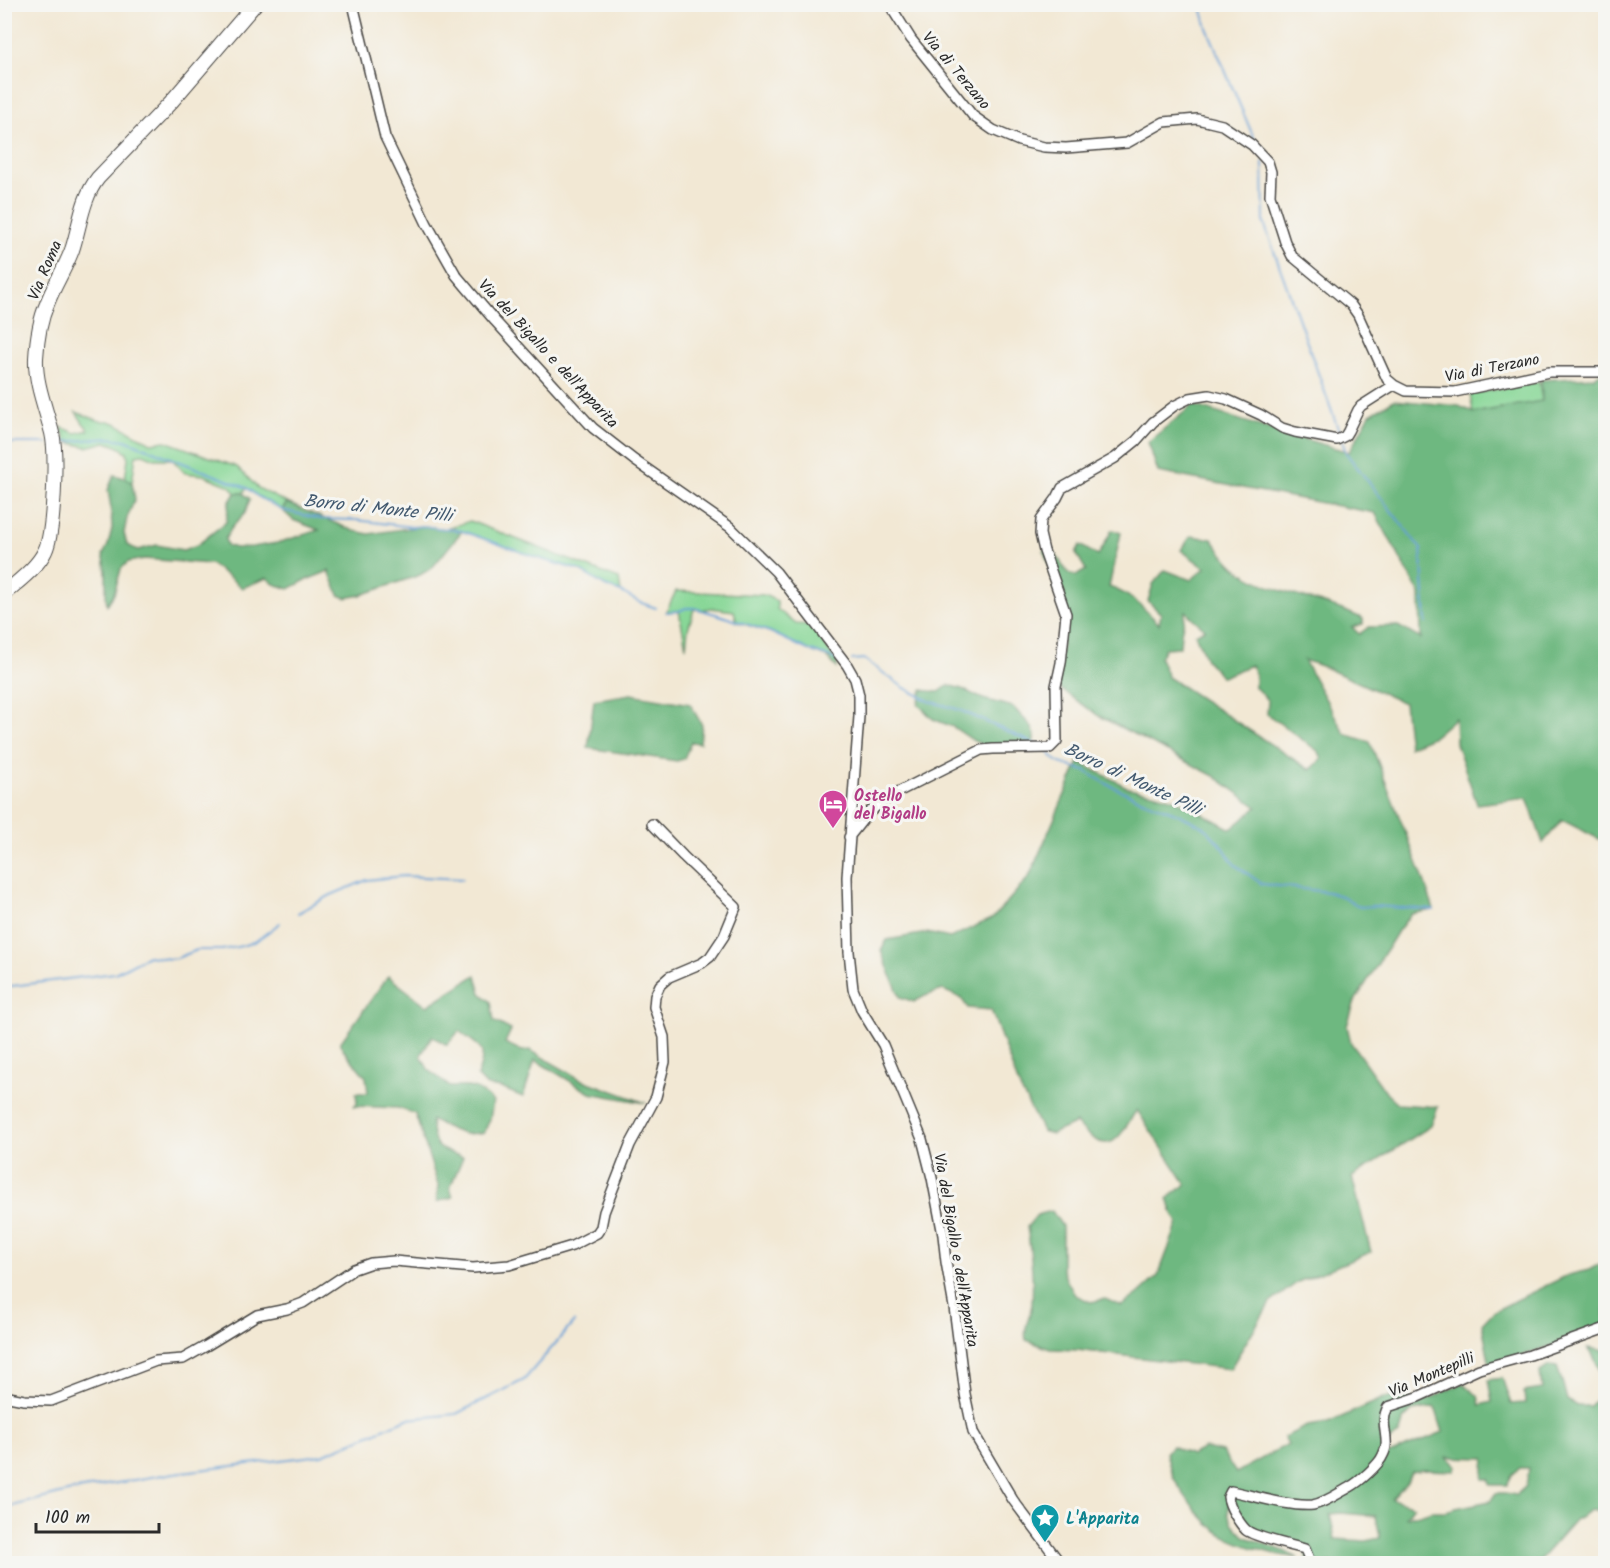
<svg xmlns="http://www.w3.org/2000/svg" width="1610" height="1568" viewBox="0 0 1610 1568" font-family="Kalam,sans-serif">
<rect width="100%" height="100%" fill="#f6f6f2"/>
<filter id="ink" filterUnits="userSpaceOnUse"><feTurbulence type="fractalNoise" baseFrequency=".0167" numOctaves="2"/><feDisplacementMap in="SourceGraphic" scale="12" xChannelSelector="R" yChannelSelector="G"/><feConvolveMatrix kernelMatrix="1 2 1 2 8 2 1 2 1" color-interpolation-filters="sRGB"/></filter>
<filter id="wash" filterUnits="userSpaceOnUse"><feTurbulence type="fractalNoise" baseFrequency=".008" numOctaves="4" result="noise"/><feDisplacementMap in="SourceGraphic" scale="24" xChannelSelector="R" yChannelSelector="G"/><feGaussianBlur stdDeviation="1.35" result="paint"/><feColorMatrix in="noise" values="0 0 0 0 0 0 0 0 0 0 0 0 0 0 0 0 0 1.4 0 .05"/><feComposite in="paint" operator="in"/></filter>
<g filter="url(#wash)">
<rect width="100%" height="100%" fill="#f2e8d4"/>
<!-- green -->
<path fill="#88d797" stroke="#5a8161" stroke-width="1.5" d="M1539,382L1542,401L1473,413L1470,394Z
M76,412L100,421H109L117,424L151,443L165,441L237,467L258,488L287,503L282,510L257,496L247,488L243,493H235L230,486L203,475L185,473L172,459H155L143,454L136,455L132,483L125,478L128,459L127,452L119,447L106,442L87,447L67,442L61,427L76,433L89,430L83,423Z
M470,521L619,579L621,592L605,586L579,570L544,560L462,531L448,528Z
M676,591L764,595L777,601V609L796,624L811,625L837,662V668L827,657L808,650L770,632L737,622L734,611L711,608L701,610L694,609L688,629L686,647L679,611L666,612Z"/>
<!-- forest -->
<path fill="#6eb880" stroke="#4c7256" stroke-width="1.5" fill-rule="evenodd" d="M1605,370V842L1562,820L1543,843L1527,798L1477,804L1456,743L1455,718L1434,736L1409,747L1404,703L1324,667L1304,660L1345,734L1370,742L1422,875L1434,910L1411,914L1398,931L1355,1001L1347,1026L1351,1043L1387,1094L1398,1104L1438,1107L1431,1126L1352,1177L1371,1252L1298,1282L1270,1303L1230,1369L1077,1350L1050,1349L1026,1340C1023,1327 1031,1316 1032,1303C1034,1277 1031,1253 1027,1227L1037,1215L1052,1211L1062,1226V1268L1066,1279L1075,1295L1091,1302L1105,1299L1122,1306L1138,1294L1158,1276L1178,1223L1172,1212L1168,1198L1186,1184L1137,1110C1130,1119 1125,1131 1117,1138C1103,1152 1085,1133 1076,1123L1052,1134L1042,1131L1019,1086L991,1010L968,1008L961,998L943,990L925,996L914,1002L900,997L881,951L887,940L927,933L950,938L993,918L1029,877L1079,762L1129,788L1153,793L1177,800L1231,829L1257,807L1214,776L1099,716L1056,686L1066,614L1044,551L1047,542L1068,573L1076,576L1086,570L1076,553L1080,545L1098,556L1112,530L1121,533L1109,587C1131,594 1144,608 1159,624L1161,614L1148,601L1153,584L1165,570L1191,580L1205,568L1181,550L1191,536L1212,539C1219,548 1226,560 1235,567C1272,596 1323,598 1363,619V624L1352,627L1359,634L1369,627L1398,626L1421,639L1420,594L1375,513L1158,472L1148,442L1193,405L1256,425L1349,452L1370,414L1394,400L1459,406L1474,413L1542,401L1541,380L1594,377ZM1186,611L1190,616L1205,629L1195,634L1207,661L1222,677L1251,665L1255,674V687L1268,701L1267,714L1319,752L1322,759L1310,770L1168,677L1160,658L1165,648L1180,647L1181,633Z
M114,475L125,478L132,483L135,499L127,518L124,533L127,545L138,550L157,545L183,550L197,545L226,522L229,503L235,493H243L250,499L245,513L232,527L225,539L227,545L235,548L252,547L277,543L319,530L293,520L282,510L287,503L354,531L369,534L423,526L462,531L432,568L420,575L361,595L346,598L339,595L329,571L304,581L289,589L274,584L267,578L242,588L229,577L210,564L144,559L128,562L121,569L114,594L107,605C104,587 109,572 103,555L108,545L112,529L111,508L108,490Z
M949,685L962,689L983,699L1013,707L1031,726L1035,735L1032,748L993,749L974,741L953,727L933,719L918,704L922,690L939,692Z
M631,694L690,704L702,725L700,743L691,742L684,759L677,761L588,748L594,700Z
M476,975L481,993L491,1002L494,1021L511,1030L505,1043L522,1051L530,1050L580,1079L646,1103L590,1093L535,1060L523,1097L501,1088L487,1086L477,1076C488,1047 482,1049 459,1031L447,1045L432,1036L421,1055L428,1069L450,1087C470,1086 479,1086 493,1102L490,1119L484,1133L464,1134L452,1130L431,1120C434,1148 436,1149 463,1157L450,1188L453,1197L437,1202L438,1185L415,1114L398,1108L354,1106L357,1103L356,1093H368L366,1077L345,1052L340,1043L388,976L427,1006Z
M1605,1261V1328L1490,1366L1482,1324L1494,1311L1568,1275L1589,1270Z
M1588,1348L1605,1351V1519L1600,1512L1591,1510L1576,1519L1537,1563L1452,1564L1423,1561L1419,1564L1307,1563L1305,1549L1247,1530L1229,1505L1228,1514L1233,1524L1244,1536L1284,1551L1298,1558C1275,1555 1234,1545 1216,1530C1203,1520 1182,1494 1175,1480C1170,1472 1169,1462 1166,1453L1172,1446L1191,1455L1204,1448L1222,1452L1236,1473L1288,1444L1284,1437L1307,1426L1328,1423L1384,1398L1407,1397L1421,1403L1463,1383L1478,1396L1480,1405L1492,1402L1488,1380L1502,1378L1511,1404L1525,1403L1524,1392L1542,1389L1540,1372L1549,1366L1557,1367L1563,1384L1567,1400L1578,1406H1590L1602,1393C1603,1375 1598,1363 1588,1348ZM1435,1407L1443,1432L1384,1456L1387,1442C1399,1436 1401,1434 1403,1420L1412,1411ZM1447,1457L1485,1458L1483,1479H1489L1490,1485H1507L1512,1475L1520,1468H1529L1526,1486L1516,1495L1506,1493H1496L1490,1501L1456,1508L1446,1511H1432L1419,1515L1406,1517L1414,1506L1392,1499L1407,1482L1411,1472L1424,1470L1455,1471L1456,1465ZM1341,1513L1376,1516L1380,1538L1365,1541L1335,1539L1330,1514Z"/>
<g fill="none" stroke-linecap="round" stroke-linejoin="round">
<!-- stream -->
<path stroke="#659fd5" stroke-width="2" d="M1200,4L1207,28L1256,143
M1263,162L1264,223L1340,434
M1342,440L1346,453L1421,549L1426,623
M61,442L109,438L125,440L247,488L257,496L282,510L320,519L356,520L413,527L423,526L462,531L544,560L579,570L605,586L621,592L639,602L656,608
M4,443H47
M666,612L679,611L686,608H694L719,615L770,632L808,650L838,660
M852,660L864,659L903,687L929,701L960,710L1037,745
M1047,750L1053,758L1060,763L1085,771L1107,784L1135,797L1178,814L1204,827L1223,847L1234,864L1262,884L1328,892L1344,897L1360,907L1374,906L1434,910
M298,913L331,895L367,880L404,876L463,879
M4,987L115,973L148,956L170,959L177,958L197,950H222L242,946L256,941L280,923
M4,1508L72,1491L174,1473L322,1455L407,1419L456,1414L524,1380L574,1322"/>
</g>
</g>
<g filter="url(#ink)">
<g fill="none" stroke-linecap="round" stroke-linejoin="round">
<!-- minor casing -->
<g stroke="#494744" stroke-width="12">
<path id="minor" d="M353,4L385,137L427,224L456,275L495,321L593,428L634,460L730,527L776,572L847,665L855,679L859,695V716L847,877L849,952L853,989L862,1011L883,1045L922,1139L932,1178L943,1235L946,1262L954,1307L965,1394L973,1432L1013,1500L1061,1564
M889,4L911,39L973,116L993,130L1019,141L1044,147L1066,148L1127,143L1164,122L1197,119L1222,125L1252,145L1268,162L1271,172L1270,195L1285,242L1292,256L1351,305L1358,315L1387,379L1394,385L1406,391L1455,392L1549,372H1606
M849,837L868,813L890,796L981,750L993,749L1050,748L1057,741L1056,686L1061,663L1066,614L1044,551L1040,534L1041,520L1057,498L1062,488L1115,458L1136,441L1153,422L1174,406L1190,398L1209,395L1226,399L1261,415L1282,428L1295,432L1337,440L1345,436L1348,431L1358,410L1361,406L1394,385
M4,1396L24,1400L51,1401L156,1361L183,1359L206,1346L257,1315L287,1309L303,1303L354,1269L371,1263L394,1261L473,1268L509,1265L572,1246L597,1233L601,1227L604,1212L630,1145L656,1097L665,1062L664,1037L654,1007L655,996L660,985L669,977L702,963L710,957L724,936L736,907L683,856L652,824
M1307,1564L1309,1559L1305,1549C1293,1546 1254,1537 1246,1530C1239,1523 1229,1506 1228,1497L1231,1491C1255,1496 1289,1507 1313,1505C1325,1503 1339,1493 1350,1487C1359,1482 1379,1465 1383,1455C1392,1439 1378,1425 1388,1407L1418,1397L1479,1369L1530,1355L1606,1328"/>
</g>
<!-- secondary casing -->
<g stroke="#494744" stroke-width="16">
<path id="secondary" d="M4,594C18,581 37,568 45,551C54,533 57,454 52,433C46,409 35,383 36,358C37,340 40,320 47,304C54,285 65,269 72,250C80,226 82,198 98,178L171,102L255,4"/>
</g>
<!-- minor -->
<use href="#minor" stroke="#fff" stroke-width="9"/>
<!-- secondary -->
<use href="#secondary" stroke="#fff" stroke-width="14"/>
</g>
</g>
<!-- icons -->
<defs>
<g id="hotel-pin" transform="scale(1.5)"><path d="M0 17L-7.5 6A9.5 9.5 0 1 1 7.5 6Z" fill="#d1479c" stroke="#f6f6f2"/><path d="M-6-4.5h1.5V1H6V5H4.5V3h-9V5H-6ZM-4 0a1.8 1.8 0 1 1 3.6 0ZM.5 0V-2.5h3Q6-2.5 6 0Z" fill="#fff"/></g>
<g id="sight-pin" transform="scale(1.5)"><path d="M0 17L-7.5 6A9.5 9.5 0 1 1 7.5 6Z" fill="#0f9aa8" stroke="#f6f6f2"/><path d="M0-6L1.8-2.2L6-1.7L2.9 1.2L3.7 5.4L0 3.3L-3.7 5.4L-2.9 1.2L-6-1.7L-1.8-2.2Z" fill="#fff"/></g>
</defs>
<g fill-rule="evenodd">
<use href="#hotel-pin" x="833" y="804"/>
<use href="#sight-pin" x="1045" y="1518"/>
</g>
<g text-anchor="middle" stroke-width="6" stroke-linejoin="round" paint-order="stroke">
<!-- street labels -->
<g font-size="16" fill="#2b2b2b" stroke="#f6f6f2">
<text transform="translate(957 70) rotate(50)" y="6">Via di Terzano</text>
<text transform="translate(44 270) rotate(-67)" y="6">Via Roma</text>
<text transform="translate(549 353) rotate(47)" y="6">Via del Bigallo e dell'Apparita</text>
<text transform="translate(1492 367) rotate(-11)" y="6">Via di Terzano</text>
<text transform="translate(957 1250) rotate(80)" y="6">Via del Bigallo e dell'Apparita</text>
<text transform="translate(1431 1374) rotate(-23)" y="6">Via Montepilli</text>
</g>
<!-- hotel labels -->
<g font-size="16" font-weight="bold" fill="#b23c85" stroke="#f6f6f2" text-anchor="start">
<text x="854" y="801">Ostello<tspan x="854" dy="18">del Bigallo</tspan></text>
</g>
<!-- culture labels -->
<g font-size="16" font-weight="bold" fill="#0d838f" stroke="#f6f6f2" text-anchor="start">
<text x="1066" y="1524">L'Apparita</text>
</g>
<!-- water labels -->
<g font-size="18" font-style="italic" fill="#42596f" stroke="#f6f6f2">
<text transform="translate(378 508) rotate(6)" y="6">Borro di Monte Pilli</text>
<text transform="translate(1133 779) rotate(25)" y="6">Borro di Monte Pilli</text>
</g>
</g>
<!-- margin -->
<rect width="1610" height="1568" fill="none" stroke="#f6f6f2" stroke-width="24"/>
<!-- scale -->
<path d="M36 1523v9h123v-9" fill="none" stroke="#2b2b2b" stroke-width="3"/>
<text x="45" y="1523" font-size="18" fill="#2b2b2b" stroke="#f6f6f2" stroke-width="4.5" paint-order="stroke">100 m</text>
</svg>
